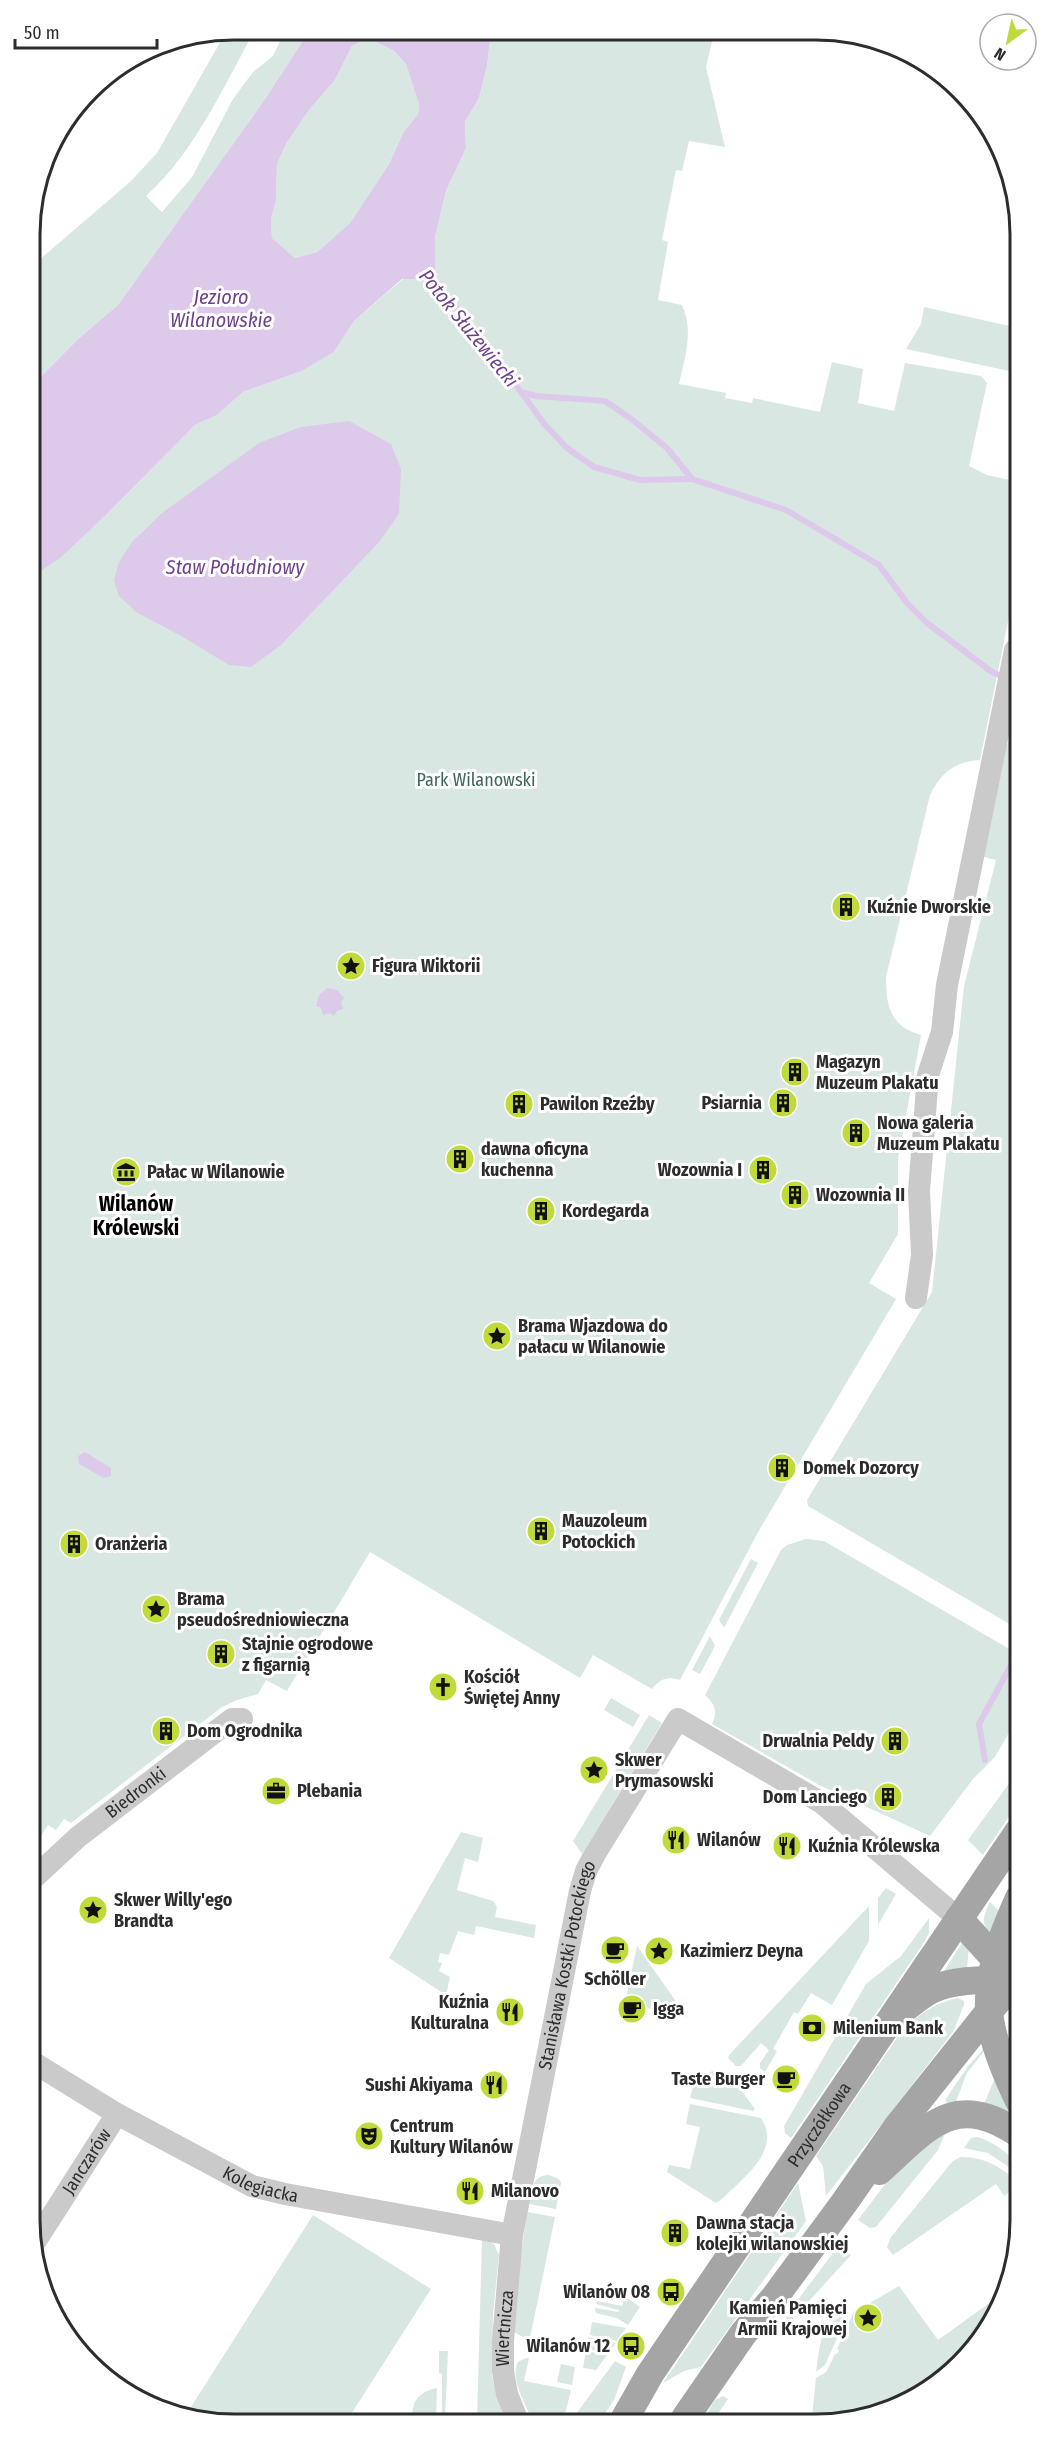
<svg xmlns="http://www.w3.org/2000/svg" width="1050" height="2454" viewBox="0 0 1050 2454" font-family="'Fira Sans Condensed',sans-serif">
<rect width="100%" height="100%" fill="#fff"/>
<!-- green -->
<path fill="#d9e7e3" d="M234,30H255C223,87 195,152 146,196L162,212L192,177L233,99L253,72L273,56L281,39L277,30H310L263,102L118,305L78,339L31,387V267L131,181L157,153L226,32Z
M491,32L714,33L706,67L725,147L689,141L682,171L676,170L662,240L668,242L658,300L682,305C694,331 685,357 679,384L726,393L725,398L752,403L753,398L820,412L832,362L863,369L858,403L894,411L905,363L981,376L987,383L969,466L987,475L1014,481V592L980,760C955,761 941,773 930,795L886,977C886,1006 890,1026 921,1035L898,1159V1234L869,1283L896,1299L757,1534L680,1680C667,1676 660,1679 652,1689L593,1655L580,1678L370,1552L287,1691L266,1680L258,1694L237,1700L222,1707L71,1823L64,1819L56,1830L48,1825L36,1844L32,575L34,576L110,511L195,425L217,415L243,392L302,371L334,352L354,321L403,279H423L435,270V237L446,191L466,148L465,122L479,98L487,66Z
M368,38L394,51L406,64L419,105L418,114L403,133L389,164L350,223L317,252L295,258L272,238L271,219L276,201L277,164L286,144L309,110L335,80L352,46Z
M924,307L1014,327V372L906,349L921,324Z
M1015,722L1018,1629L808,1506L807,1500L932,1292L964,986L996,860L981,856L1000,766Z
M806,1539L824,1541L1018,1654V1717L995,1757L973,1779L930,1836L821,1786L712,1724C718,1712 715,1704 705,1695L781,1550L787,1545Z
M751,1559L758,1563L724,1628L719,1620Z
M710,1636L715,1646L700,1674L692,1670Z
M611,1698L640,1715L633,1727L604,1710Z
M649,1715L662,1723L582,1854L573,1841Z
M1018,1771V1803L983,1855L968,1840Z
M461,1832L483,1838L478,1862L465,1858L457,1890L493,1901L497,1907L495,1917L536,1925L534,1938L476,1926L474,1935L458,1931L449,1955L440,1953L438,1962L442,1963L439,1971L450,1977L446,1995L389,1958Z
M886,1888L896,1894L878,1925V1898Z
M990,1902L1001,1913L993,1929L989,1932C980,1923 985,1911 990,1902Z
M869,1906V1941L832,2005L811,1993L798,2014L794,2012L773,2049L777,2051L765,2072L760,2068V2063L769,2050L761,2043L741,2066H736L728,2058L729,2055Z
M929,1918V1933L925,1941L791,2138L785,2133L784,2126L866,1984L901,1956Z
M962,1943L969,1947L967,1968L944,1971Z
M637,1946L687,2017L625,2003Z
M958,1998L964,2001V2005L953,2032L826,2196L823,2166L816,2156L903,2029C919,2014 937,2002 958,1998Z
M983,2050H985L967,2073L955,2104H948L945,2100L968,2066Z
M712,2071L730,2075L755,2109L753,2111L690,2098L693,2087Z
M995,2078L1009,2110L1008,2112L984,2104Z
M690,2104L761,2118C782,2150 743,2178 723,2198L716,2203L667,2172L669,2165L690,2169L700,2127L686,2124Z
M947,2129L938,2150L876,2227L870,2228L858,2220L895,2171Z
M977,2137C993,2141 1008,2154 1019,2164V2174L988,2153L964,2148L971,2138Z
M960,2157C983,2156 1005,2168 1019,2185L1004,2196L996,2184L893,2255L887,2247L891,2237L952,2162Z
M549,2175L559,2179L561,2183L556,2209L529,2204C531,2191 532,2175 549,2175Z
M798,2183L806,2221L701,2367L684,2371L663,2383Z
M527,2212L555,2217L530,2338L526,2339L514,2332L520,2260Z
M313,2215L431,2289L348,2419L204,2420L189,2410Z
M482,2238L494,2244L499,2255L493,2314L492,2376L504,2419H477Z
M839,2245L851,2255L779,2334L788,2313Z
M899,2286L938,2340L1006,2291L1005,2298L970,2354L929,2390L868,2417H812L816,2378L826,2372L835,2354H837L839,2350L837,2349L854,2311L862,2307L866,2322L872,2320L865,2306Z
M599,2292L626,2297L640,2307L628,2325L617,2318L596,2313L595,2308L618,2312L619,2310L596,2304L597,2301L622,2306L623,2302L598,2297Z
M849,2312L825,2365L816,2372C821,2341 818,2327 849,2312Z
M592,2322L626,2328L617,2341L590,2335Z
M589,2337L616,2343L608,2353L587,2349Z
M439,2351H448L445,2419H442V2374L439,2373Z
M586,2351L607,2355L596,2370L583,2368Z
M526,2358H529L524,2381L571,2390L566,2411L561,2418L532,2419C525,2404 510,2378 518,2362Z
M615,2361L626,2367L614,2400L602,2418H573Z
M561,2364L575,2367L572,2385L557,2382Z
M437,2388L436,2419H413C410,2402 420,2391 437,2388Z
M723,2396L728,2399L715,2418H704L715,2400Z"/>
<!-- water -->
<path fill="#ddc9e9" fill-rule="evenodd" d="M310,30L491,32L487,66L479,98L465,122L466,148L446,191L435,237V270L423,279H402L354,321L334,352L302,371L243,392L217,415L195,425L110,511L60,558L33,576L32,575L31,387L78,339L118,305L263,102ZM368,38L394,51L406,64L419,105L418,114L403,133L389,164L350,223L317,252L295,258L272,238L271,219L276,201L277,164L286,144L309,110L335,80L352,46Z
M349,421L391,444L401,469L399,514L379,542L281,645L251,667L229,665L183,637L136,612L119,596L114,581L119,562L132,542L162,513L259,443L301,427Z
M327,988L337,990L344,998L341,1002L343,1009L337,1011L334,1016L330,1013L323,1015L321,1008L316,1006L319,995Z
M85,1452L111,1468V1476L104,1478L79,1464L78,1456Z"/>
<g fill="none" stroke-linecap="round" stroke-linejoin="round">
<!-- stream -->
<path stroke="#ddc9e9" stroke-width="6" d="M425,270L431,275L521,392L536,396L605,401L630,418L667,448L692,479L786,510L879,565L907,603L927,623L992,672L1006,678
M521,392L545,425L567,448L594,467L640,480L692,479
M985,1760L979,1724L1017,1654"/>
<!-- minor -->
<g stroke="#cacaca" stroke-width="22">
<path d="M916,1298L922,1255L919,1191L928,1075L942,1032L947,985L1015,650"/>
<path id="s1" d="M36,1876L78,1837L232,1719H242"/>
<path id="s2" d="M36,2064L117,2114L252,2186L285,2194L512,2235"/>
<path id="s3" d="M37,2239L117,2114"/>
<path id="s4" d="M517,2419L507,2394L503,2371V2341L512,2235L580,1891L586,1871L595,1854L678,1719L822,1803L959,1919"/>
</g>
<!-- major -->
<g stroke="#a5a5a5" stroke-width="28">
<path d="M1019,1898C1004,1932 987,1971 989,2009C990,2036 1007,2076 1019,2101"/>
<path d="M959,1919L1006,1971"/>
<path d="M904,2009C912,2003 921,1995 931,1990C954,1979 984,1980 1009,1980"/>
<path d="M879,2171C928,2127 954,2090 1019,2134"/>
<path id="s5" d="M625,2418L650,2374L1018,1832"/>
<path d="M685,2418L743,2334L774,2298L844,2203L897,2127L1019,1974"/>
</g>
</g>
<!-- icons -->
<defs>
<g id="building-disc" transform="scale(1.5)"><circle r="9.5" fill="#c0da3a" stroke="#fff"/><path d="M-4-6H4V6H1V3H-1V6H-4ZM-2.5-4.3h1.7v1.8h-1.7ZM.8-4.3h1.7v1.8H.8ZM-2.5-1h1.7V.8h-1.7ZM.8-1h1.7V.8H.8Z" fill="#111"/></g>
<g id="sight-disc" transform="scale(1.5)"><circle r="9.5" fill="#c0da3a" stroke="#fff"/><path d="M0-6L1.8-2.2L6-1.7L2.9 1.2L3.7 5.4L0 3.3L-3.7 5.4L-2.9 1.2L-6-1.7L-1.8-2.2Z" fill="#111"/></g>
<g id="museum-disc" transform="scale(1.5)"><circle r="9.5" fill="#c0da3a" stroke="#fff"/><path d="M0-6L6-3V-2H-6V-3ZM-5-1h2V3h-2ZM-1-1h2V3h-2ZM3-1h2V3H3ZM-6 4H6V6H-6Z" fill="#111"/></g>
<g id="church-disc" transform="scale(1.5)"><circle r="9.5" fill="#c0da3a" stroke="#fff"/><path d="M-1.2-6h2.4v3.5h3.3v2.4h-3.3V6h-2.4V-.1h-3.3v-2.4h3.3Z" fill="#111"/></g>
<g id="office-disc" transform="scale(1.5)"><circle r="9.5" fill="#c0da3a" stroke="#fff"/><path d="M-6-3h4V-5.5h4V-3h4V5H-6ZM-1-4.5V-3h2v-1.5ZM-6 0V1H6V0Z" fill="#111"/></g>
<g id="restaurant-disc" transform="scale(1.5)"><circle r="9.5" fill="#c0da3a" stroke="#fff"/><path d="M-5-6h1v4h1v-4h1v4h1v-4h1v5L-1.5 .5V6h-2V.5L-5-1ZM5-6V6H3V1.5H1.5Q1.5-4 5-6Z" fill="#111"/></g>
<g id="cafe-disc" transform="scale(1.5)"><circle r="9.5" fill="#c0da3a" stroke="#fff"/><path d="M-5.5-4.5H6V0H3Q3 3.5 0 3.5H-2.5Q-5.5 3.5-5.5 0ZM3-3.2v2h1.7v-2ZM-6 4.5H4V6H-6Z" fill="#111"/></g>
<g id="bank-disc" transform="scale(1.5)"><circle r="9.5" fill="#c0da3a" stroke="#fff"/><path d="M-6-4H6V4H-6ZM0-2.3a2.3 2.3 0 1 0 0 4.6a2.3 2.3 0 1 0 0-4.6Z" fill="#111"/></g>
<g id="theatre-disc" transform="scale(1.5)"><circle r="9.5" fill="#c0da3a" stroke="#fff"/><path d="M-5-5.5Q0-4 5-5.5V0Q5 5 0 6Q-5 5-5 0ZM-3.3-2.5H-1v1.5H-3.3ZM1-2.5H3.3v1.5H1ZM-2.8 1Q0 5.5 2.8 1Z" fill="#111"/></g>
<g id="bus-disc" transform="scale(1.5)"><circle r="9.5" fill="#c0da3a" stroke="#fff"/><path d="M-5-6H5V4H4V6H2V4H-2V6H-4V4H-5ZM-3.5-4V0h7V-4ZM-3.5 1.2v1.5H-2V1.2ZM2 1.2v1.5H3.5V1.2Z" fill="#111"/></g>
</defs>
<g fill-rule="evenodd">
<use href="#building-disc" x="846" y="907"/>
<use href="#sight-disc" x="351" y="966"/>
<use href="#building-disc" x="795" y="1072"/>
<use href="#building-disc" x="783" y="1103"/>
<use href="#building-disc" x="519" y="1104"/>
<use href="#building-disc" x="856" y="1133"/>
<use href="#building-disc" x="460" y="1159"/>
<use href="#building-disc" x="763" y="1170"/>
<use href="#museum-disc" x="126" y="1172"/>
<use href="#building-disc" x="795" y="1195"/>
<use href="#building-disc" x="541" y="1211"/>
<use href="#sight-disc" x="497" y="1336"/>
<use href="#building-disc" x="782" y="1468"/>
<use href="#building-disc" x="541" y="1531"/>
<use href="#building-disc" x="74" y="1544"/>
<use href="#sight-disc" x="156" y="1609"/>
<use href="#building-disc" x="221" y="1654"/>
<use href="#church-disc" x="443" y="1687"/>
<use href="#building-disc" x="166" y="1731"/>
<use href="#building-disc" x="895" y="1741"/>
<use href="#sight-disc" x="594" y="1770"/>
<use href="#office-disc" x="276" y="1791"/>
<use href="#building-disc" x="888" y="1797"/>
<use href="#restaurant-disc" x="676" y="1840"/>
<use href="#restaurant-disc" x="787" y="1846"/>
<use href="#sight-disc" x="93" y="1910"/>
<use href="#cafe-disc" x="615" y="1950"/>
<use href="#sight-disc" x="659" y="1951"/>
<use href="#cafe-disc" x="632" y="2009"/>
<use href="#restaurant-disc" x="510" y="2012"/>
<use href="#bank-disc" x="812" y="2028"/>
<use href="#cafe-disc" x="786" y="2079"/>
<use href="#restaurant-disc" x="494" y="2085"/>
<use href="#theatre-disc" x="369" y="2136"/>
<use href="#restaurant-disc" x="470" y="2191"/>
<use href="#building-disc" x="675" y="2233"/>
<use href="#bus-disc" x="671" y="2292"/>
<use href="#sight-disc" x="868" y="2318"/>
<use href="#bus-disc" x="631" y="2346"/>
</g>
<g text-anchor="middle" stroke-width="6" stroke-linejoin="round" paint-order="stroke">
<!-- park labels -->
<g font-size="18" fill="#3e665d" stroke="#fff">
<text x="476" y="786">Park Wilanowski</text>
</g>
<!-- poi labels -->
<g font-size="18" font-weight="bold" fill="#2d2d2d" stroke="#fff" text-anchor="start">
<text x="867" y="913">Kuźnie Dworskie</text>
<text x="372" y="972">Figura Wiktorii</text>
<text x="816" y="1068">Magazyn<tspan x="816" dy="21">Muzeum Plakatu</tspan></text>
<text x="762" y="1109" text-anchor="end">Psiarnia</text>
<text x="540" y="1110">Pawilon Rzeźby</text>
<text x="877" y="1129">Nowa galeria<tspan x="877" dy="21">Muzeum Plakatu</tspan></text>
<text x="481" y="1155">dawna oficyna<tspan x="481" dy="21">kuchenna</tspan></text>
<text x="742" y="1176" text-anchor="end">Wozownia I</text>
<text x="147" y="1178">Pałac w Wilanowie</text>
<text x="816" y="1201">Wozownia II</text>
<text x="562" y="1217">Kordegarda</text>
<text x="518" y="1332">Brama Wjazdowa do<tspan x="518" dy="21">pałacu w Wilanowie</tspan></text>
<text x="803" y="1474">Domek Dozorcy</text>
<text x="562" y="1527">Mauzoleum<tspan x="562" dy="21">Potockich</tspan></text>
<text x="95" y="1550">Oranżeria</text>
<text x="177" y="1605">Brama<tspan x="177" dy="21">pseudośredniowieczna</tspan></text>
<text x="242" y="1650">Stajnie ogrodowe<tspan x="242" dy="21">z figarnią</tspan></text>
<text x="464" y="1683">Kościół<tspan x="464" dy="21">Świętej Anny</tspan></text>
<text x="187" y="1737">Dom Ogrodnika</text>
<text x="874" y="1747" text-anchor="end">Drwalnia Peldy</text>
<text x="615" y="1766">Skwer<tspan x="615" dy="21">Prymasowski</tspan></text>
<text x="297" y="1797">Plebania</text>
<text x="867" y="1803" text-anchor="end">Dom Lanciego</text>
<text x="697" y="1846">Wilanów</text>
<text x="808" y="1852">Kuźnia Królewska</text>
<text x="114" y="1906">Skwer Willy'ego<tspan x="114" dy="21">Brandta</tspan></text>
<text x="680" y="1957">Kazimierz Deyna</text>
<text x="615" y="1985" text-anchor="middle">Schöller</text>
<text x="489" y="2008" text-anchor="end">Kuźnia<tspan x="489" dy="21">Kulturalna</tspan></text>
<text x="653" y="2015">Igga</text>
<text x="833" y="2034">Milenium Bank</text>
<text x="765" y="2085" text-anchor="end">Taste Burger</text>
<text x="473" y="2091" text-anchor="end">Sushi Akiyama</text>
<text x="390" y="2132">Centrum<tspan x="390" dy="21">Kultury Wilanów</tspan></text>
<text x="491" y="2197">Milanovo</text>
<text x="696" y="2229">Dawna stacja<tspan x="696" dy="21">kolejki wilanowskiej</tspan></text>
<text x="650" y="2298" text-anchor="end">Wilanów 08</text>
<text x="847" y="2314" text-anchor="end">Kamień Pamięci<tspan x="847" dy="21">Armii Krajowej</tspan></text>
<text x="610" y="2352" text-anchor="end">Wilanów 12</text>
</g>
<!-- street labels -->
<g font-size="18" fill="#2d2d2d" stroke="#fff">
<text dy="6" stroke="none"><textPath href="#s1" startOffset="130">Biedronki</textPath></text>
<text dy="6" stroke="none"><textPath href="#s4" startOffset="462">Stanisława Kostki Potockiego</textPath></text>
<text dy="6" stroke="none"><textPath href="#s5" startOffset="352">Przyczółkowa</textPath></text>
<text dy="6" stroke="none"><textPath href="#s3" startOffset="92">Janczarów</textPath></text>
<text dy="6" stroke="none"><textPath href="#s2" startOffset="256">Kolegiacka</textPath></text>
<text dy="6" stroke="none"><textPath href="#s4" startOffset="93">Wiertnicza</textPath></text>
</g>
<!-- water labels -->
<g font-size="20" font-style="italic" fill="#6e418a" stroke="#fff">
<text x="221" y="304">Jezioro<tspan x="221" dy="23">Wilanowskie</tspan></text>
<text transform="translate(469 328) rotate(51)" y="7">Potok Służewiecki</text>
<text x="235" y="574">Staw Południowy</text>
</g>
<!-- quarter labels -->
<g font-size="21" font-weight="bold" fill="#000" stroke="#fff">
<text x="136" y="1211">Wilanów<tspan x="136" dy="24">Królewski</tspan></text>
</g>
</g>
<!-- crop -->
<path d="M0 0H1050V2454H0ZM234 40H816A194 194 0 0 1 1010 234V2220A194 194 0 0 1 816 2414H234A194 194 0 0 1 40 2220V234A194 194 0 0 1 234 40Z" fill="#fff" fill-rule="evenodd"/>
<path fill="none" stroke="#2d2d2d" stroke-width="3" d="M234 40H816A194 194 0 0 1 1010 234V2220A194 194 0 0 1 816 2414H234A194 194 0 0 1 40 2220V234A194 194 0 0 1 234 40Z"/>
<!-- north arrow -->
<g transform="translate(1008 42) rotate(213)"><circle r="28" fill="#ffffff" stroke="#ababab" stroke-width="1.5"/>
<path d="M0-4.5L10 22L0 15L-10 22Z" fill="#c0da3a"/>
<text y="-9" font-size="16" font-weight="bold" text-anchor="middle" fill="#2d2d2d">N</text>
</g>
<!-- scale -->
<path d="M15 39v9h142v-9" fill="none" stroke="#2d2d2d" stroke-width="3"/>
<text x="24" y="39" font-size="18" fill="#2d2d2d" stroke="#ffffff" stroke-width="4.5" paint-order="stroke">50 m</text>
</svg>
